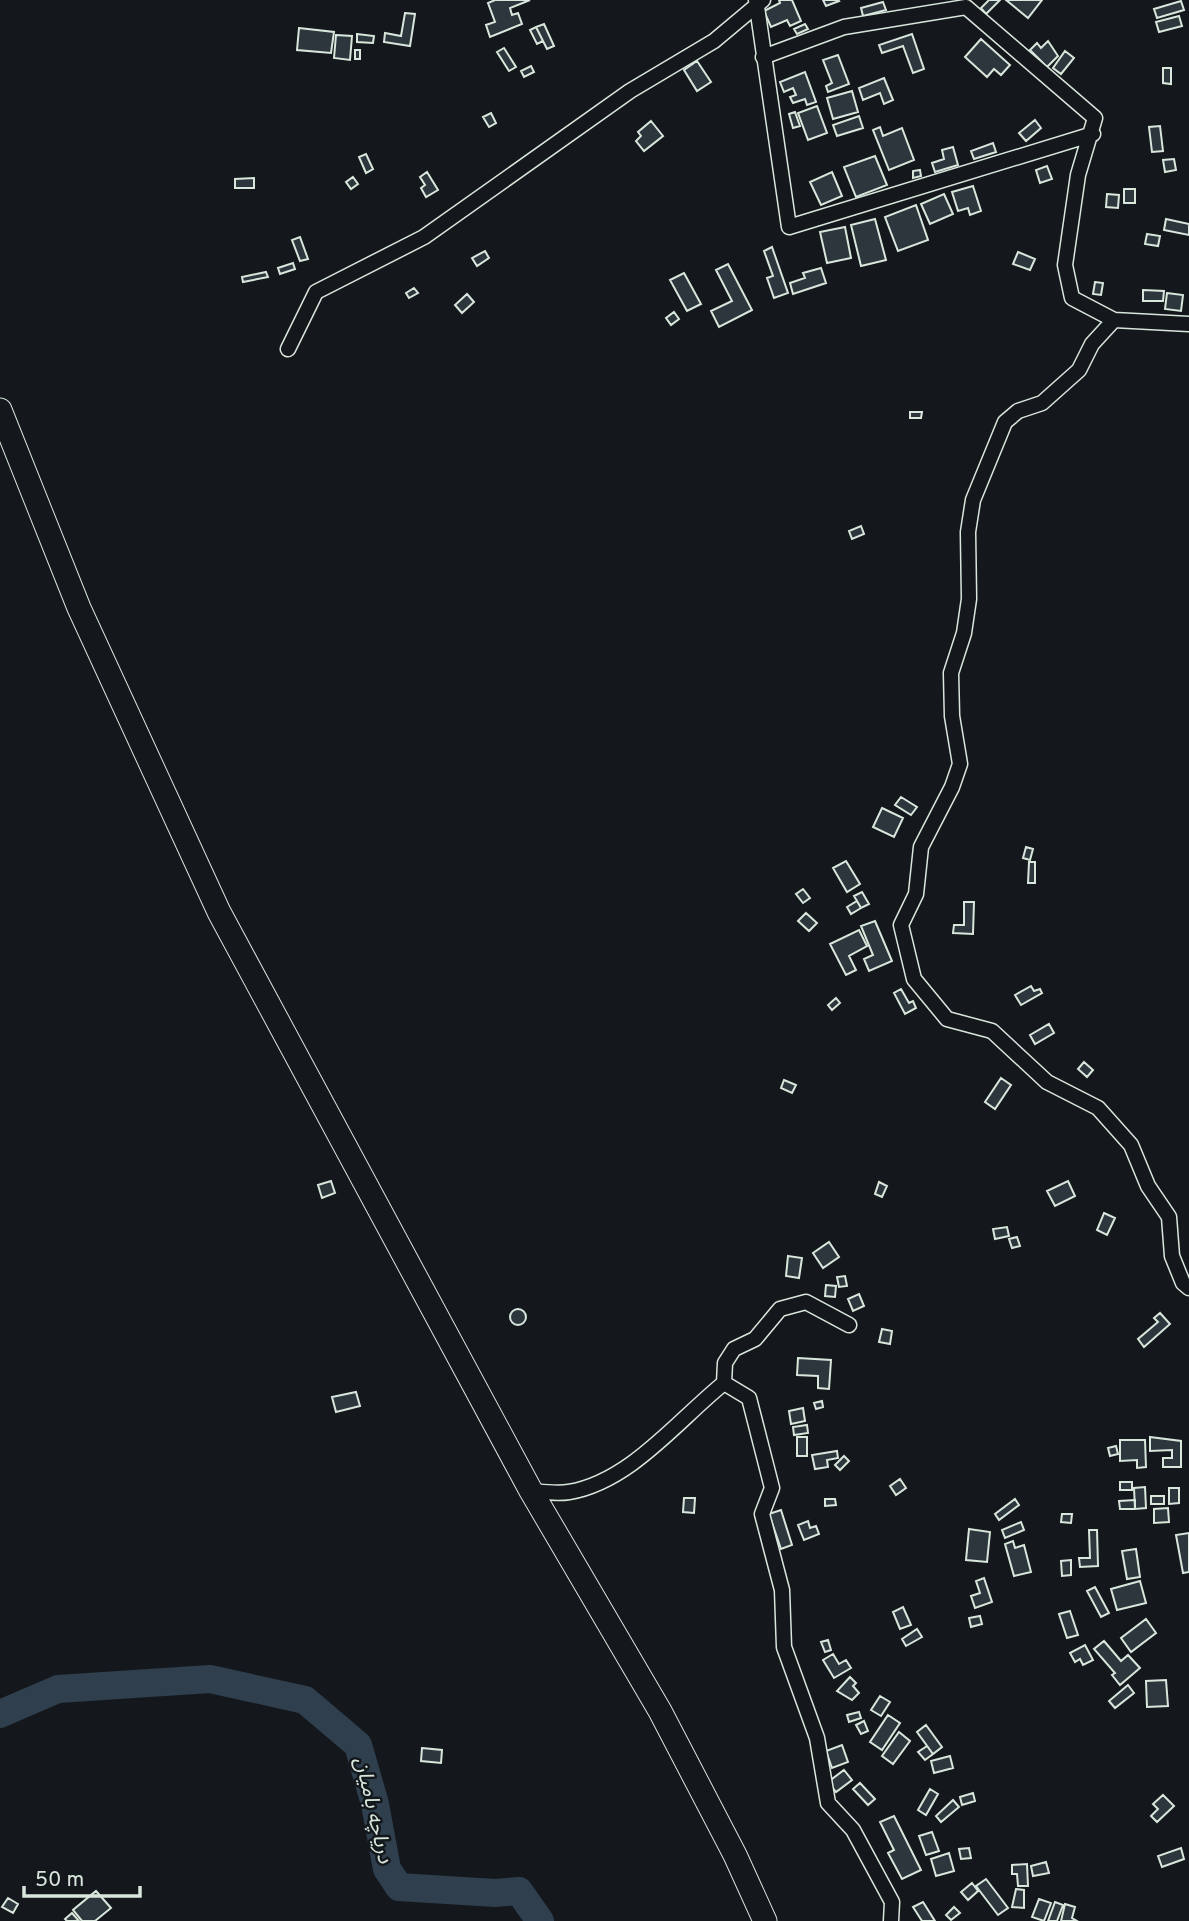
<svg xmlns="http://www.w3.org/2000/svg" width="1189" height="1921" viewBox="0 0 1189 1921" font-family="Overpass,'Noto Sans Arabic',sans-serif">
<rect width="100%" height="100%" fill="#14181c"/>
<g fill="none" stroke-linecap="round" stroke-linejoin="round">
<!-- river -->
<path stroke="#2f3f4d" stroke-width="28" d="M0,1714L58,1689L210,1679L305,1700L358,1745L375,1804L387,1869L399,1887L495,1893L519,1891L540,1921"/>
</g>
<!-- building -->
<path fill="#2c363c" stroke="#d8e6dc" stroke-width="2" d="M495,0H530L510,8L512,15L518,13L522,24L490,37L486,25L495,22L488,3Z
M779,0H792L801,21L790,26L787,20L771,27L764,11L780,3Z
M823,0H838L839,1L826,6Z
M989,0H1000L986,14L981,8Z
M1006,0H1042L1028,18Z
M1181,1L1184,10L1157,18L1154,9Z
M883,2L886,10L863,16L861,8Z
M405,13L415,14L410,46L384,42L385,33L401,36Z
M1179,16L1182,26L1159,32L1156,22Z
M544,24L554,46L547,49L536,27Z
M805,24L808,29L797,34L794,29Z
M536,27L543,41L537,44L530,30Z
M299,28L334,32L331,53L297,50Z
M357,34L374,36L373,43L357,42Z
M912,34L924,69L913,73L903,46L882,53L879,45Z
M336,35L352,36L350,60L334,58Z
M981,39L1010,65L1001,75L994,69L987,77L965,57Z
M1048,41L1058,56L1047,67L1030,50L1037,43L1041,48Z
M504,48L516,67L509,71L497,52Z
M355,50H360V59H355Z
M1065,51L1074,58L1061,74L1053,68Z
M838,55L849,84L828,92L826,86L832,83L823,60Z
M697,61L711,82L697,91L684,70Z
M531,66L534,72L524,77L521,71Z
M1163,68H1171V84L1163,83Z
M805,72L816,102L807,105L805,99L793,103L790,97L796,95L793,88L784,92L780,82Z
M884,78L893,100L884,104L880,93L863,100L859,88Z
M852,91L858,112L833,119L827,98Z
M817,106L827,133L808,140L798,113Z
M795,112L800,126L793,128L789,114Z
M491,113L496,123L489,127L483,117Z
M859,116L863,128L837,136L833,125Z
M1035,120L1041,128L1026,141L1019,133Z
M651,121L663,136L644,151L636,141L641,136L638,132Z
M1160,126L1163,151L1152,152L1149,127Z
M880,127L883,136L902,128L914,160L889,170L873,130Z
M993,143L996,152L974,159L971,151Z
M953,147L958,165L935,172L932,163L944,159L942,150Z
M366,154L373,169L366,173L359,157Z
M875,156L887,185L856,197L844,167Z
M1174,159L1176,170L1165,172L1163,160Z
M1047,166L1052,179L1040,183L1036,170Z
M920,170L921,176L913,178V171Z
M427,172L438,190L426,197L421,188L425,185L420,177Z
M832,172L842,196L821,205L810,182Z
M353,177L358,184L351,189L346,182Z
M254,178V188H235V179Z
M973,186L981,211L970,215L968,208L958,211L952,192Z
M1124,189H1135V203H1124Z
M944,194L953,214L930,224L921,204Z
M1107,194L1119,195L1118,208L1106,207Z
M916,205L928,240L898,251L885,217Z
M875,219L886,260L861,266L851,225Z
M1166,219L1189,224V235L1164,230Z
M845,227L851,258L827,263L820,232Z
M1147,234L1160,236L1158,246L1145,244Z
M300,237L308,259L300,261L292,240Z
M772,247L788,293L774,298L767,278L773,276L764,251Z
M485,251L489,258L477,266L472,258Z
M1018,252L1035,259L1030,270L1013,264Z
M293,263L295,269L280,274L278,268Z
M728,264L752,310L719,327L711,311L732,301L716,270Z
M821,268L826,283L793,294L790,283L805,278L803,273Z
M266,272L268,277L243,282L242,277Z
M684,273L701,304L687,311L670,280Z
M1095,282L1103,283L1101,295L1093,294Z
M414,288L418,293L409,298L406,293Z
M1143,290L1164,291L1163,301H1143Z
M1167,293L1183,295L1181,311L1165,309Z
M467,294L474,302L462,313L455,305Z
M674,312L679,319L671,325L666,318Z
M910,412H922L921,418H910Z
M861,526L864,534L852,539L849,531Z
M901,797L917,807L911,815L895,805Z
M882,808L903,818L894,837L873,827Z
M1026,847L1033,849L1030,860L1023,858Z
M846,861L860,884L847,892L833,868Z
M1029,862H1035V883H1028Z
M803,889L810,898L803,903L796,894Z
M862,892L869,904L861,908L854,896Z
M857,901L861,908L851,914L847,907Z
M964,902H974L973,934L953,933L954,925H964Z
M806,913L817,923L809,931L798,921Z
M875,921L892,961L869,971L864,959L873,955L861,926Z
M859,930L867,946L849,956L856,970L846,975L830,944Z
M1031,986L1034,991L1040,989L1042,993L1021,1005L1015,995Z
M901,989L909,1003L913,1001L916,1008L905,1014L894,993Z
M836,998L840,1003L832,1010L828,1005Z
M1049,1024L1054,1033L1035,1044L1030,1035Z
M1084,1062L1093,1070L1087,1077L1078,1069Z
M1001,1078L1011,1085L995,1109L985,1102Z
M784,1080L796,1085L792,1093L781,1088Z
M331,1181L335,1193L322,1198L318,1185Z
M1068,1181L1075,1196L1055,1206L1047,1191Z
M879,1182L887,1186L882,1197L875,1194Z
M1104,1213L1115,1218L1107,1235L1097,1230Z
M1007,1227L1009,1236L995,1239L993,1229Z
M1017,1237L1020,1246L1012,1248L1009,1239Z
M829,1242L839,1257L823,1268L813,1253Z
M788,1256L802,1258L799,1278L786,1276Z
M845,1276L847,1286L839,1287L837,1277Z
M826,1285L836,1286L835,1297L825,1296Z
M859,1294L864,1306L853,1311L848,1299Z
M510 1317a8 8 0 1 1 16 0a8 8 0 1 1-16 0Z
M1160,1313L1170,1324L1144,1347L1138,1339L1158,1322L1154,1318Z
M882,1329L892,1331L890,1344L879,1342Z
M798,1358L831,1360L829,1389L818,1388V1376L797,1375Z
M356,1392L360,1406L336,1412L332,1397Z
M822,1401L823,1407L816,1409L814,1403Z
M803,1408L805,1421L791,1424L789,1411Z
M807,1425L808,1433L794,1435L793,1427Z
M797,1437H807V1456H797Z
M1150,1437L1181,1441V1467H1163V1458H1172V1450L1150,1451Z
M1120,1440H1145L1146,1467L1137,1468V1460L1120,1461Z
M1116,1446L1118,1454L1110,1456L1108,1448Z
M837,1451L838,1458L827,1460L828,1467L815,1469L812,1455Z
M844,1456L849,1461L840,1470L835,1465Z
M900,1479L906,1488L896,1495L890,1486Z
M1120,1482H1132V1490H1120Z
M1145,1487L1146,1508L1135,1509L1134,1488Z
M1169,1488H1179V1503L1169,1504Z
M1151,1496H1164V1504H1151Z
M684,1498H695L694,1513L683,1512Z
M825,1499H835L836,1505L825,1506Z
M1015,1499L1019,1505L999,1520L995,1514Z
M1135,1500V1509H1120L1119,1501Z
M1168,1508L1169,1522L1154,1523V1509Z
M781,1510L792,1545L781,1549L769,1514Z
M1062,1514H1072L1071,1523L1061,1522Z
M808,1521L810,1528L816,1526L819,1534L804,1540L798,1525Z
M1021,1522L1024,1530L1005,1538L1002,1530Z
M969,1529L990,1532L987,1562L966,1560Z
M1089,1530H1097L1098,1566L1080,1567L1079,1558H1090Z
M1189,1533V1572L1183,1573L1176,1535Z
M1013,1541L1015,1548L1024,1545L1031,1572L1014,1576L1005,1544Z
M1136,1549L1140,1577L1127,1579L1122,1551Z
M1071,1560V1575L1062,1576L1061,1561Z
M984,1578L992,1602L975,1608L971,1596L980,1593L976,1581Z
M1140,1581L1146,1603L1117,1610L1111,1589Z
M1095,1587L1109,1613L1101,1617L1087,1591Z
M903,1607L911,1625L900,1629L893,1612Z
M1070,1611L1078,1635L1067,1638L1059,1614Z
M980,1616L982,1624L971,1627L969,1618Z
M1146,1619L1156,1633L1131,1652L1121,1638Z
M917,1629L922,1637L906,1646L902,1639Z
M828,1640L831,1650L825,1652L821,1642Z
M1104,1641L1121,1661L1128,1655L1140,1668L1120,1685L1112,1675L1115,1673L1094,1649Z
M1085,1645L1093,1660L1083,1665L1080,1659L1075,1662L1070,1653Z
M833,1654L839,1664L846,1660L851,1668L834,1678L823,1660Z
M850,1677L856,1683L853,1686L859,1693L852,1700L837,1691Z
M1166,1680L1168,1706L1147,1707L1146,1681Z
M1128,1685L1134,1693L1115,1708L1109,1701Z
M880,1696L890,1702L881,1716L871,1710Z
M859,1712L861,1718L849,1722L847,1715Z
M888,1715L900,1723L882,1750L870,1742Z
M864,1721L868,1731L861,1734L856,1725Z
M926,1725L942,1747L933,1754L917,1732Z
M899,1732L910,1741L893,1764L882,1756Z
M842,1745L848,1762L832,1768L826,1751Z
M927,1746L933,1754L925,1760L918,1752Z
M422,1748L442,1750L441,1763L421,1761Z
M950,1756L953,1768L934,1773L931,1761Z
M844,1770L852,1780L836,1792L828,1782Z
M860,1783L875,1799L868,1805L853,1789Z
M930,1789L938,1794L926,1815L918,1810Z
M973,1793L975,1801L962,1805L960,1797Z
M1163,1795L1174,1806L1157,1822L1151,1816L1158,1809L1153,1804Z
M953,1800L959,1807L941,1822L936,1816Z
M894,1816L921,1870L902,1879L888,1853L894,1850L880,1822Z
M932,1832L939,1851L926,1855L919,1836Z
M969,1848L971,1858L961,1859L959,1849Z
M1181,1848L1184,1859L1162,1867L1158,1856Z
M949,1853L954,1871L936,1876L931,1859Z
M1046,1862L1049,1873L1033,1876L1031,1866Z
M1027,1864L1028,1886H1018L1017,1874H1012V1865Z
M986,1879L1008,1908L998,1915L976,1886Z
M972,1883L978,1891L968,1900L961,1892Z
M1016,1889L1024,1890V1908L1012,1907Z
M96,1891L111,1908L95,1921H82L73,1910Z
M8,1898L18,1904L13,1913L2,1907Z
M1039,1899L1051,1903L1044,1921L1032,1917Z
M923,1902L935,1921H922L913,1907Z
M1055,1902L1063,1905L1057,1921H1048Z
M1065,1904L1075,1907L1072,1918L1077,1921H1061Z
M954,1907L960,1913L951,1920L946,1915Z
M72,1913L79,1921H67L65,1919Z"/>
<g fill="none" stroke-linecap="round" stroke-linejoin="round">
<!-- minor casing -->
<g stroke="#d8e6dc" stroke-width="17">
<path id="minor" d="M756,0L789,227L1093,134
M763,57L844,27L966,7L1095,118L1078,175L1065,265L1072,298L1114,320L1092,344L1079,370L1042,403L1018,411L1005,422L973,500L968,532L969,599L964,633L951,673L952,716L960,764L952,787L921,847L916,894L901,925L914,979L947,1019L992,1031L1047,1082L1098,1108L1131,1145L1148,1186L1169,1217L1172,1256L1183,1283L1189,1288
M1114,320L1189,324
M288,349L316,292L424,237L630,91L714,41L763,0
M724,1383L749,1398L772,1488L762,1514L782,1590L784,1647L817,1738L828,1803L853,1830L892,1902L891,1921
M531,1491C543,1492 557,1494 569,1492C630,1482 678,1420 724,1383L725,1363L734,1349L755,1339L780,1309L806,1302L849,1325"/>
</g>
<!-- primary casing -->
<g stroke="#d8e6dc" stroke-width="25">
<path id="primary" d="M0,410L79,608L219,912L531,1491L660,1711L735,1855L765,1921"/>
</g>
<!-- minor -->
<use href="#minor" stroke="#14181c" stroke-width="14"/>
<!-- primary -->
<use href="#primary" stroke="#14181c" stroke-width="23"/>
</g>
<g text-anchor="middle" stroke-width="5" stroke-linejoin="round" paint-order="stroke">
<!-- water labels -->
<g font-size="21" font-style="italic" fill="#d8e6dc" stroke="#14181c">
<text transform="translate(374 1810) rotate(77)" y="7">دریاچه بامیان</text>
</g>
</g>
<!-- scale -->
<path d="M24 1886v10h116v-10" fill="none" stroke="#d8e6dc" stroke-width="3.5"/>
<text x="35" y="1886" font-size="21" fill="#d8e6dc" stroke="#14181c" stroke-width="5" paint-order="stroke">50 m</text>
</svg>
